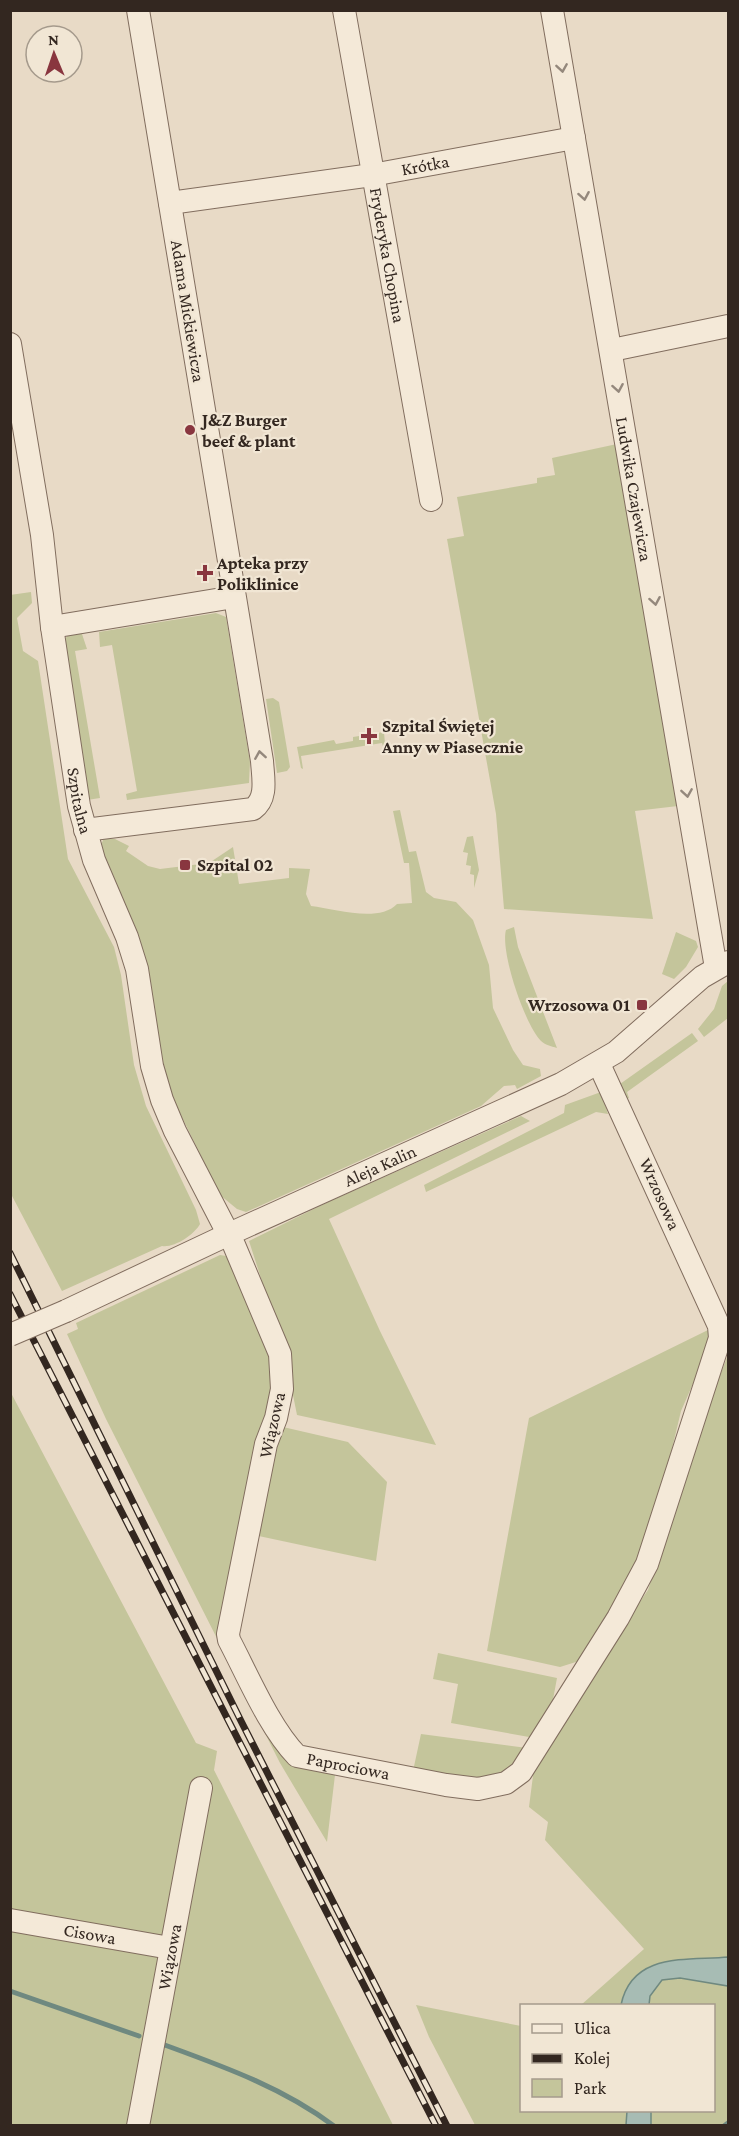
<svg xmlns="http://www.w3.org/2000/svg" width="739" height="2136" viewBox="0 0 739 2136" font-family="'Crimson Pro',serif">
<rect width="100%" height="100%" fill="#e8dac6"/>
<!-- green -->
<path fill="#c4c59b" d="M617,444L678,806L635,811L653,919L504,909L496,814L447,539L464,536L457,497L537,483V478L555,475L552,458Z
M31,592L32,603L17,618L23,651L38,661L68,859L114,947L121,975L134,1065L146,1106L196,1210L200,1224C194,1235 174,1248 162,1246L62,1291L11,1194L10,595Z
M216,613L226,617L250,762L249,783L127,800L126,794L137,791L112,645L100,647L99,632Z
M81,631L87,649L75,651L100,798L87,800L62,642L71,632Z
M273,698L279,702L290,767L287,771L277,773L266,699Z
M384,732L386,756L382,743L301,756L303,769L301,768L297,747L334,740L336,744L353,741V737Z
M400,810L409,852L416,851L426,892L434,898L456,902L473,920L489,965L493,1008L513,1050L523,1065L540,1069L541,1076L517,1089L515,1085L504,1086L481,1106L246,1212L237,1209L220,1195L177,1107L167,1081L160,1049L100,847L104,838L115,839L129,846L126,851L148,866L160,869L209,863L233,847L239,884L289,878V868L310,869L306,894L311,906C335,909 379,923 397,904L412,903L409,863H404L393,811Z
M473,836L479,870L474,888V875L470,874L471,866L466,865L468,853L463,852L467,837Z
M514,927L518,947L557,1048C551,1046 545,1045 541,1041C525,1025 500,952 506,930Z
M676,932L696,941L698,947L686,967L674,979L662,974Z
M728,981V1018L704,1037L698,1029L714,1009L722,986Z
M692,1033L698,1041L627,1092L629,1098L627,1099L620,1084Z
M601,1092L608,1114L596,1112L426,1192L424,1185L560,1115L564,1113L565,1105Z
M521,1116L530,1121L329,1219L380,1331L436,1445L297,1415L284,1350L249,1241L326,1203Z
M220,1255L226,1256L231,1266L275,1372L225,1600L267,1722L332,1768L335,1775L327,1842L280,1763L106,1419L67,1334L78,1329L76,1323Z
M708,1330L710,1345L681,1411L666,1474L636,1575L579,1661L560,1667L487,1651L529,1418Z
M728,1355V1957C689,1961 632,1951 621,2005H581L644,1949L545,1840L548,1822L529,1807L534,1768L612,1642L648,1590L706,1411Z
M10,1391L196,1743L217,1751L214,1770L393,2125H11Z
M283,1427L348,1442L387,1482L376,1561L254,1535L274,1441Z
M438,1653L557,1678L552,1705L534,1735L529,1737L451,1723L458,1684L433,1679Z
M421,1734L527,1748L519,1766L492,1780L413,1771Z
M680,1978L728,1986V2125H651V2111L714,2110V2006H649L650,1996L662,1980Z
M416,2005L521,2026L522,2110L627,2111L626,2125H475L429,2037Z"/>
<!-- water -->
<path fill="#a7bcb4" stroke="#6f8980" stroke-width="1.5" d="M728,1957V1986L680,1978L662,1980L650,1996L649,2005H621C632,1951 689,1961 728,1957Z
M627,2111H651V2125H626Z"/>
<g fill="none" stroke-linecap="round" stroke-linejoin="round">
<!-- stream -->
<path stroke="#6f8980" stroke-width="5" d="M10,1991L139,2036
M162,2044C222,2066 282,2087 334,2126
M724,2126L728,2123"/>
<!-- minor casing -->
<g stroke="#816d5e" stroke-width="24">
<g id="minor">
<path id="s1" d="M344,10L431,500"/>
<path id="s2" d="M552,10L716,968"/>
<path id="s3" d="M170,203L372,175L574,138"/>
<path id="s4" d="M10,344L42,535L52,627L79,806L94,860L127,937L137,969L152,1066L162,1100L175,1131L234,1245L280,1354L282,1389L276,1418L266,1444L228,1634L229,1640C248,1676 269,1727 297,1756L446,1785L478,1789L506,1783L521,1772L618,1618L647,1564L720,1338L719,1326L599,1064"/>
<path d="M612,350L728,326"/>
<path d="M52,627L234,597"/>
<path d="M85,830L253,809C268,798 263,778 262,761L138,10"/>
<path id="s5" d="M66,1311L227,1235L561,1084L616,1052L702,977L728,962"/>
<path id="s6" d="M10,1920L170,1948"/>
<path id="s7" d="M138,2126L201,1788"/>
</g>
</g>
<!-- minor -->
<use href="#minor" stroke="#f4e9d8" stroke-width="22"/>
<!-- rail casing -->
<g stroke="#332720" stroke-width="7">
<path id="rail" d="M10,1253L241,1721L447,2126
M10,1294L436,2126"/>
</g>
<!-- rail -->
<use href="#rail" stroke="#f1e6d4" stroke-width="4.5" stroke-dasharray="14" stroke-linecap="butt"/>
<!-- minor-bridge casing -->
<g stroke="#816d5e" stroke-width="24" stroke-linecap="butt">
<path id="minor-bridge" d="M10,1335L66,1311"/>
</g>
<!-- minor-bridge -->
<use href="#minor-bridge" stroke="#f4e9d8" stroke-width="22"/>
</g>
<!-- one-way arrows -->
<defs><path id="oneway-chevron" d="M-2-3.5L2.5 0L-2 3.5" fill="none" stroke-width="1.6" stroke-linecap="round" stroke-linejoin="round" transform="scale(1.5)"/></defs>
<g stroke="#94887c">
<use href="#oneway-chevron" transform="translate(562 68) rotate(81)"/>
<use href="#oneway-chevron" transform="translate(584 196) rotate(80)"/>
<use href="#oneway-chevron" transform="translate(618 388) rotate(80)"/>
<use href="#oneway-chevron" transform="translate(655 601) rotate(80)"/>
<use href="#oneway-chevron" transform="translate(260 755) rotate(-99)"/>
<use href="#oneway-chevron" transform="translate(687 793) rotate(81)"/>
</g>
<!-- markers -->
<g fill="#89363f" stroke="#f1e6d4" stroke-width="2">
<circle cx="190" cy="430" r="6"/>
<path d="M202 564h6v6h6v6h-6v6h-6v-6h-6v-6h6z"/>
<path d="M366 727h6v6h6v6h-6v6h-6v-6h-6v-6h6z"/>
<rect x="179" y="859" width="12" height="12" rx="3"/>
<rect x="636" y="999" width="12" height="12" rx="3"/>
</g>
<g text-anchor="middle" stroke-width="4.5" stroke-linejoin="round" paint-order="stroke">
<!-- street labels -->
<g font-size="18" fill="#332720" stroke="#f1e6d4">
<text dy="6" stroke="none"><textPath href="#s3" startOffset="258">Krótka</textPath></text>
<text dy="6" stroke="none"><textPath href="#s1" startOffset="249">Fryderyka Chopina</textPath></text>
<text transform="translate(188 311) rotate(81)" y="6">Adama Mickiewicza</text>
<text dy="6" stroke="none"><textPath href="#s2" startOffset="486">Ludwika Czajewicza</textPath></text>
<text dy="6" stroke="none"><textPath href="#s4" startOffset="462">Szpitalna</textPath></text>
<text dy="6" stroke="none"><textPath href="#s5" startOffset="346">Aleja Kalin</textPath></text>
<text transform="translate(660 1194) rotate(66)" y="6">Wrzosowa</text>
<text transform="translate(272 1425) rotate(-77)" y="6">Wiązowa</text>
<text dy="6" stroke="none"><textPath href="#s4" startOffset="1534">Paprociowa</textPath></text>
<text dy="6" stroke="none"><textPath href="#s6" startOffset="81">Cisowa</textPath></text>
<text dy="6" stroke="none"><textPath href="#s7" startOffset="172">Wiązowa</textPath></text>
</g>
<!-- poi labels -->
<g font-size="18" font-weight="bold" fill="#332720" stroke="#f1e6d4" text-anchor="start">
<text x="202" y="426">J&amp;Z Burger<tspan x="202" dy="21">beef &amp; plant</tspan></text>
<text x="217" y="569">Apteka przy<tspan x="217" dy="21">Poliklinice</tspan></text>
<text x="382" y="732">Szpital Świętej<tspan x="382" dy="21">Anny w Piasecznie</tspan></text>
<text x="197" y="871">Szpital 02</text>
<text x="630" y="1011" text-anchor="end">Wrzosowa 01</text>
</g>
</g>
<!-- border -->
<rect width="739" height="2136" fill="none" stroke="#332720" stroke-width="24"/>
<!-- legend -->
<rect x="520" y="2004" width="195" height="108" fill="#f1e6d4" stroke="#a59a8c" stroke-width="1.5"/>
<rect x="532" y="2024" width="30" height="9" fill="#f4e9d8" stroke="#a59a8c" stroke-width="1.5"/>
<text x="574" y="2034" font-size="18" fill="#332720">Ulica</text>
<rect x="532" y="2054" width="30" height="9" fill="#332720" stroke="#a59a8c" stroke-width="1.5"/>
<text x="574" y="2064" font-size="18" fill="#332720">Kolej</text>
<rect x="532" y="2079" width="30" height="18" fill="#c4c59b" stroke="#a59a8c" stroke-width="1.5"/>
<text x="574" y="2094" font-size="18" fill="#332720">Park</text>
<!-- north arrow -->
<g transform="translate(54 54) rotate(358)"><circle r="28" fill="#f1e6d4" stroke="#a59a8c" stroke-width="1.5"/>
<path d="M0-4.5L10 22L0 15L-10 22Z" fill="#89363f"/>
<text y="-9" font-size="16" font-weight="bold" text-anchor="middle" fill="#332720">N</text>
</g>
</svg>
